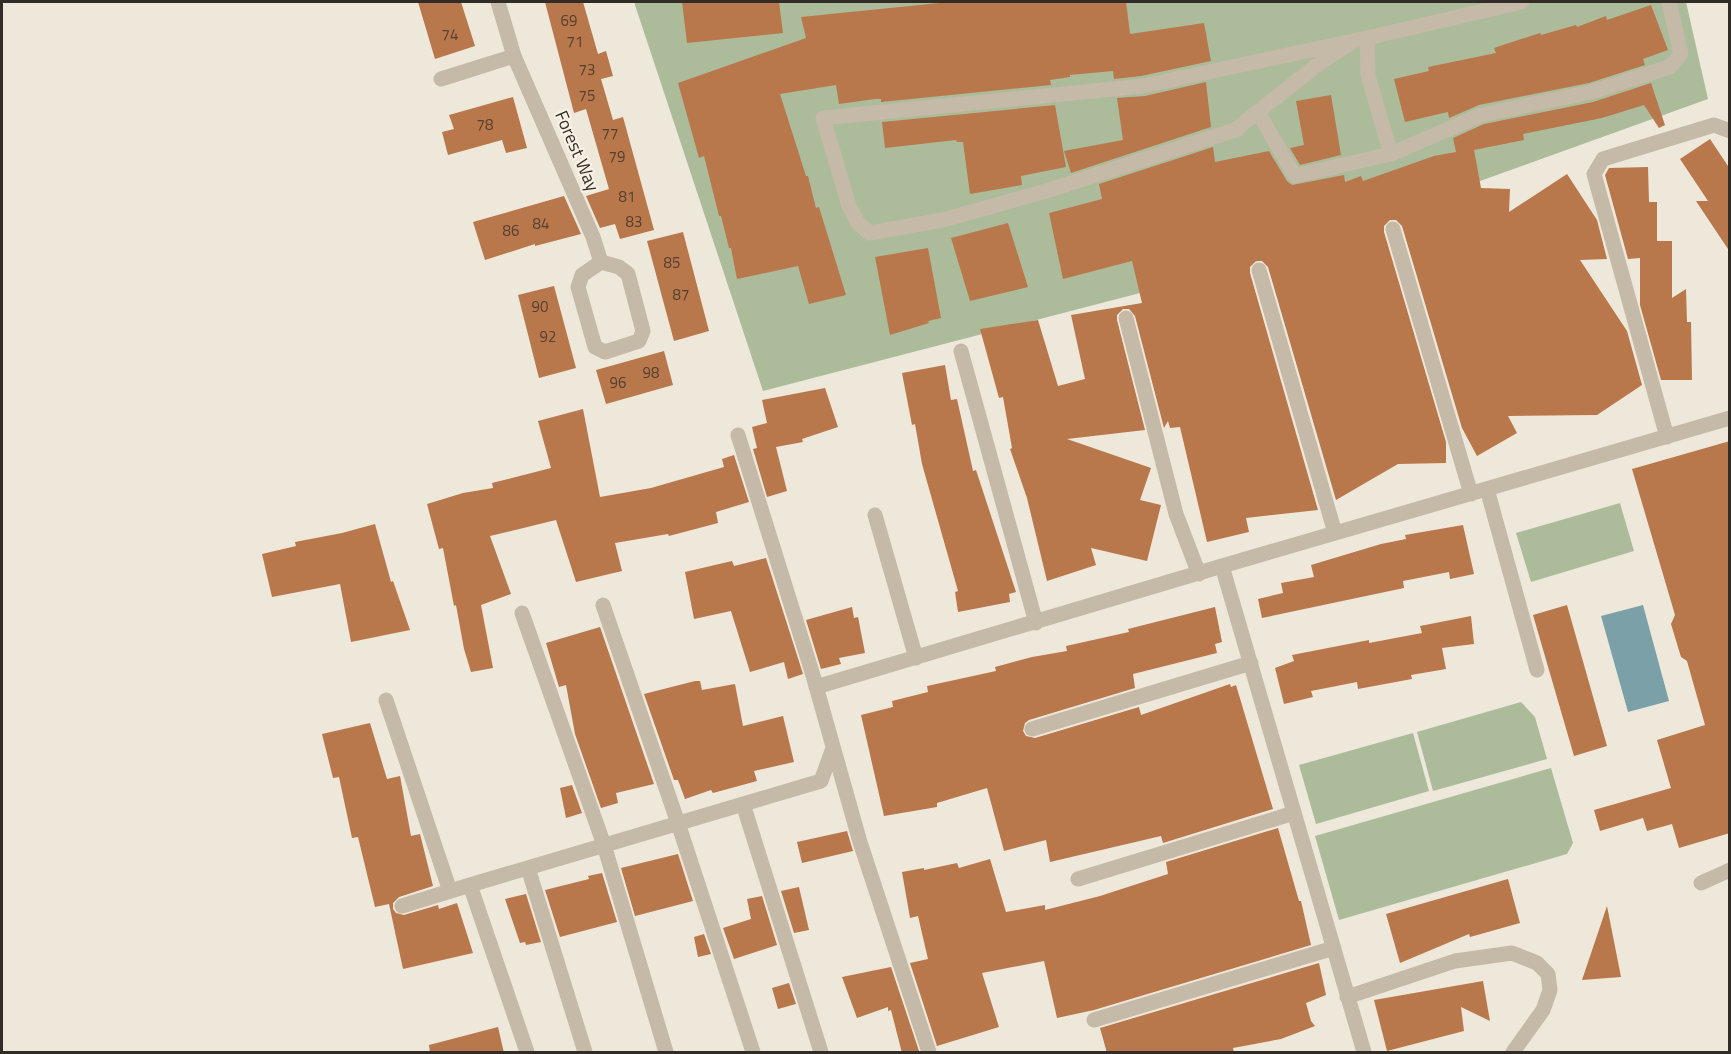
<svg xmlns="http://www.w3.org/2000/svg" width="1731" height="1054" viewBox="0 0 1731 1054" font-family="'Titillium Web',sans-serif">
<rect width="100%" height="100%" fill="#eee8da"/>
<!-- green -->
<path fill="#acbc9b" d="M634,2H1686L1708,99L1244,266L763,391Z
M1620,503L1634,551L1531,582L1516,533Z
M1521,702L1535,717L1547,759L1433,791L1417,732Z
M1413,733L1429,791L1316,824L1299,765Z
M1551,768L1573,843L1567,854L1339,920L1315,836Z"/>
<!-- water -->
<path fill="#7ca0a8" d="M1643,605L1669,701L1628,712L1601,616Z"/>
<!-- building -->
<path fill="#b9774c" d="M418,2H461L475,46L435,59Z
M545,2H583L598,54L606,51L613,76L601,79L613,120L623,117L654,230L620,239L615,224L600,228L586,196L609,189L586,109L574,113Z
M682,2H779L783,33L687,43Z
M949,2H1126L1130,34L1204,23L1211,61L1141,76L1114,79L1113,71L1070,75V77L1050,80L1051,85L881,102V99H875L839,104L836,85L780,94L806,176H808L816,208L819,207L846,295L809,304L798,266L737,279L731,248H729L721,216H719L704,156L699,158L678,83L806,38L801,17Z
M1651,5L1668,50L1643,59L1645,65L1589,83L1479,105L1449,118L1448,112L1405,122L1394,79L1429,71L1428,67L1496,53L1494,48L1540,33L1541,35L1576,25L1577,27L1606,16L1607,20Z
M1206,82L1211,127L1071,173L1064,151L1123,140L1117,98L1145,96Z
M1651,83L1665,125L1659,128L1644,105L1602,118L1523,134L1524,140L1474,150L1481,188L1510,189L1509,212L1567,174L1597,220L1607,259L1580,260L1627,331L1642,385L1597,415L1508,416L1517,433L1477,456L1462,428L1402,226L1396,220H1390L1384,226V232L1446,442V463L1398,464L1336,500L1268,267L1262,261H1256L1250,267V273L1318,510L1246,518L1249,532L1207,542L1180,427L1170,428L1168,421L1164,428L1135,316L1129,309H1123L1117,315V320L1145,430L1067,439L1151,468L1140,500L1161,505L1147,561L1091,548L1096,565L1047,581L1027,498L1010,449L1012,448L1003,397L999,398L980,329L1038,320L1058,386L1085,379L1071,315L1142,303L1132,261L1063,279L1049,213L1102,199L1099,184L1213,147L1215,162L1269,151L1287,181L1292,185L1344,175L1345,182L1361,176L1363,181L1434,156L1456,152L1453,138L1484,124L1593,102Z
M1331,95L1341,155L1300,165L1290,148L1304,145L1296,101Z
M513,97L527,148L506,153L502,140L448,155L442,132L454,129L449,115Z
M1055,105L1066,167L1021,176L1022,185L970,194L963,142H957L956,140L885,148L882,122Z
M1710,139L1730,169V252L1696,201H1708L1680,159Z
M1648,167L1649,202H1657V241H1672V298L1686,289L1687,322H1691L1692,380H1661L1640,305V258L1628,259L1605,175L1609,168Z
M564,196L581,234L535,246V244L485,260L473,222Z
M1008,223L1028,287L970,301L951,238Z
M683,232L709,331L674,341L647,241Z
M928,248L941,318L928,321L929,323L890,335L875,257Z
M554,286L576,368L539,378L518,295Z
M664,351L673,385L606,404L596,370Z
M945,365L951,400L957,399L973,471L976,470L1016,592L1009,594L1010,602L958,612L955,592L958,591L922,464L915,424L912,425L902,373Z
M825,388L838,427L802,439L803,442L776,447L787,491L767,497L753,449L757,448L752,427L767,423L762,400Z
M583,409L600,497L651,488L724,467L722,459L734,455L749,502L716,512L718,523L669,536L668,534L615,543L622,571L576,582L556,520L490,536L511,594L481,605L493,668L471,672L464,649L456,605L454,606L443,548L439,549L427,504L463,493L493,488L492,483L551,468L538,421Z
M1730,441V833L1679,848L1672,824L1647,831L1643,818L1600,831L1594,810L1671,788L1657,740L1705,725L1687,661L1681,657L1671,624L1675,615L1632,469Z
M375,524L391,582L393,581L410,630L351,642L340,584L272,597L262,554L296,546L295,542L342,533Z
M1463,525L1474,574L1450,579L1449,572L1403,581L1404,588L1262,618L1258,599L1283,593L1281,583L1314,577L1311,565L1381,544L1406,539L1405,535Z
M766,558L803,674L788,679L784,662L750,672L731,611L694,619L685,572L732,561L734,566Z
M1567,605L1607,746L1574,756L1533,615Z
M852,607L854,618L858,617L865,653L839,658L841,664L821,669L806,620Z
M1215,607L1222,642L1215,644L1217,653L1133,674L1135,688L1029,720L1025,723L1023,731L1026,736L1035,738L1139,707L1141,715L1230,684L1231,687L1236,685L1273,809L1163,843L1161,836L1050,862L1046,840L1004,851L987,788L937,803V807L884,816L861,715L893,707L892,701L928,692L927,686L996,671L995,667L1032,657L1067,651L1066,646L1129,632L1128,629Z
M1471,616L1474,644L1442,648L1446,669L1411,675L1412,679L1358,689L1357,682L1311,691L1313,697L1284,704L1275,668L1294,661L1292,655L1369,640V643L1422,633L1420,626Z
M600,627L654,784L616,793L618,803L601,808L575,734L566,685L559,687L546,643Z
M695,681H700L702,690L735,684L743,726L783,716L794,762L754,771L757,781L713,793L711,790L685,799L678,780H674L644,694Z
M370,723L387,779L400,776L411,836L420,834L433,886L399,897L393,903V909L396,913L404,915L438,905L439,909L457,903L473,953L403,969L389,904L375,907L358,837L352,838L339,777L333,778L322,734Z
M572,785L582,813L566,818L560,788Z
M1278,828L1299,901H1301L1311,945L1094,1010L1057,1018L1044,961L982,973L999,1027L937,1046L910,963L928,959L918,916L910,918L902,872L924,868V870L957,863L959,868L990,859L1006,912L1045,905V910L1100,896L1168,874L1166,862Z
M847,831L853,851L802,863L797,842Z
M678,854L693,901L635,916L621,868Z
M602,873L617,922L560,937L545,890L589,879L588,876Z
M1508,879L1520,923L1470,937L1469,934L1400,963L1386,914Z
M799,887L809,930L794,933L781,891Z
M526,894L541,942L526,945L525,942L520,943L505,899Z
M762,896L777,945L734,959L723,928L751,919L747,899Z
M1607,906L1621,977L1582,980Z
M704,934L711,954L698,957L694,937Z
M1319,963L1326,995L1306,1003L1311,1021L1315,1026L1281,1039L1233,1048L1234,1053H1107L1100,1028Z
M891,967L919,1051L915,1053H902L891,1010L888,1011V1007L857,1018L842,977Z
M1483,981L1490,1021L1461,1007L1464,1031L1387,1051L1374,1000Z
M789,983L796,1004L778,1009L772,988Z
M498,1027L504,1053H430L429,1045Z"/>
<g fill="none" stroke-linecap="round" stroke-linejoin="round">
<!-- lane -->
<path stroke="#c5b9a7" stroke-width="15" d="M1367,38L1368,76L1391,154L1481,115L1591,92L1670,67L1681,54L1669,2
M1354,41L1317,65L1235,130L1046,191L943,220L869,233L858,223L849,206L823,118L1143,86L1367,38L1522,2
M1258,112L1295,176L1391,154
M1393,229L1471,494
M1259,270L1335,533
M1126,318L1176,514L1199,574
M961,351L1036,623
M738,435L812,672L860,842L929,1052
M1667,437L1594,174L1603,159L1714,125L1730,131
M1487,489L1537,670
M875,515L916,658
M603,605L678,823L753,1052
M522,613L604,845L666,1052
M816,687L1222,566
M386,700L450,891
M1032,729L1251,663
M743,804L821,1052
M528,868L585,1052
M1078,879L1294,813
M1701,883L1730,870
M470,885L821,781L833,748
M402,906L470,885L527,1052
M1347,997L1455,961L1512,953L1537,963L1548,974L1550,990L1543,1010L1513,1052
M1094,1020L1334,948
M1364,1052L1222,566L1730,418"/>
<!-- street -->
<path stroke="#c5b9a7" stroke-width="15" d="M498,2L514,56L593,237L601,262
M441,79L514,56
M601,262L619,267L628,274L643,331L639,341L605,352L595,347L578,287L582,275Z"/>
</g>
<g text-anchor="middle" stroke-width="4.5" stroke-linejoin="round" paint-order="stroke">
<!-- number labels -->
<g font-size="15" fill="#543f30">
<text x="569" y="26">69</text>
<text x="450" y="40">74</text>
<text x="575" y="47">71</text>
<text x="587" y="75">73</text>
<text x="587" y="101">75</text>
<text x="485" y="130">78</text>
<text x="610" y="139">77</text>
<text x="617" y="162">79</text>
<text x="627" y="202">81</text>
<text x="634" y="227">83</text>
<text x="541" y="229">84</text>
<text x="511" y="236">86</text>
<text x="672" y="268">85</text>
<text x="681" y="300">87</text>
<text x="540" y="312">90</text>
<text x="548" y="342">92</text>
<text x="651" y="378">98</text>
<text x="618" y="388">96</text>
</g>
<!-- street labels -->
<g font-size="18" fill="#322c27" stroke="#f7f1e5">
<text transform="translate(577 151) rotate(67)" y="6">Forest Way</text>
</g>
</g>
<!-- border -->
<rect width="1731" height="1054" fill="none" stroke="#322c27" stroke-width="6"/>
</svg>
